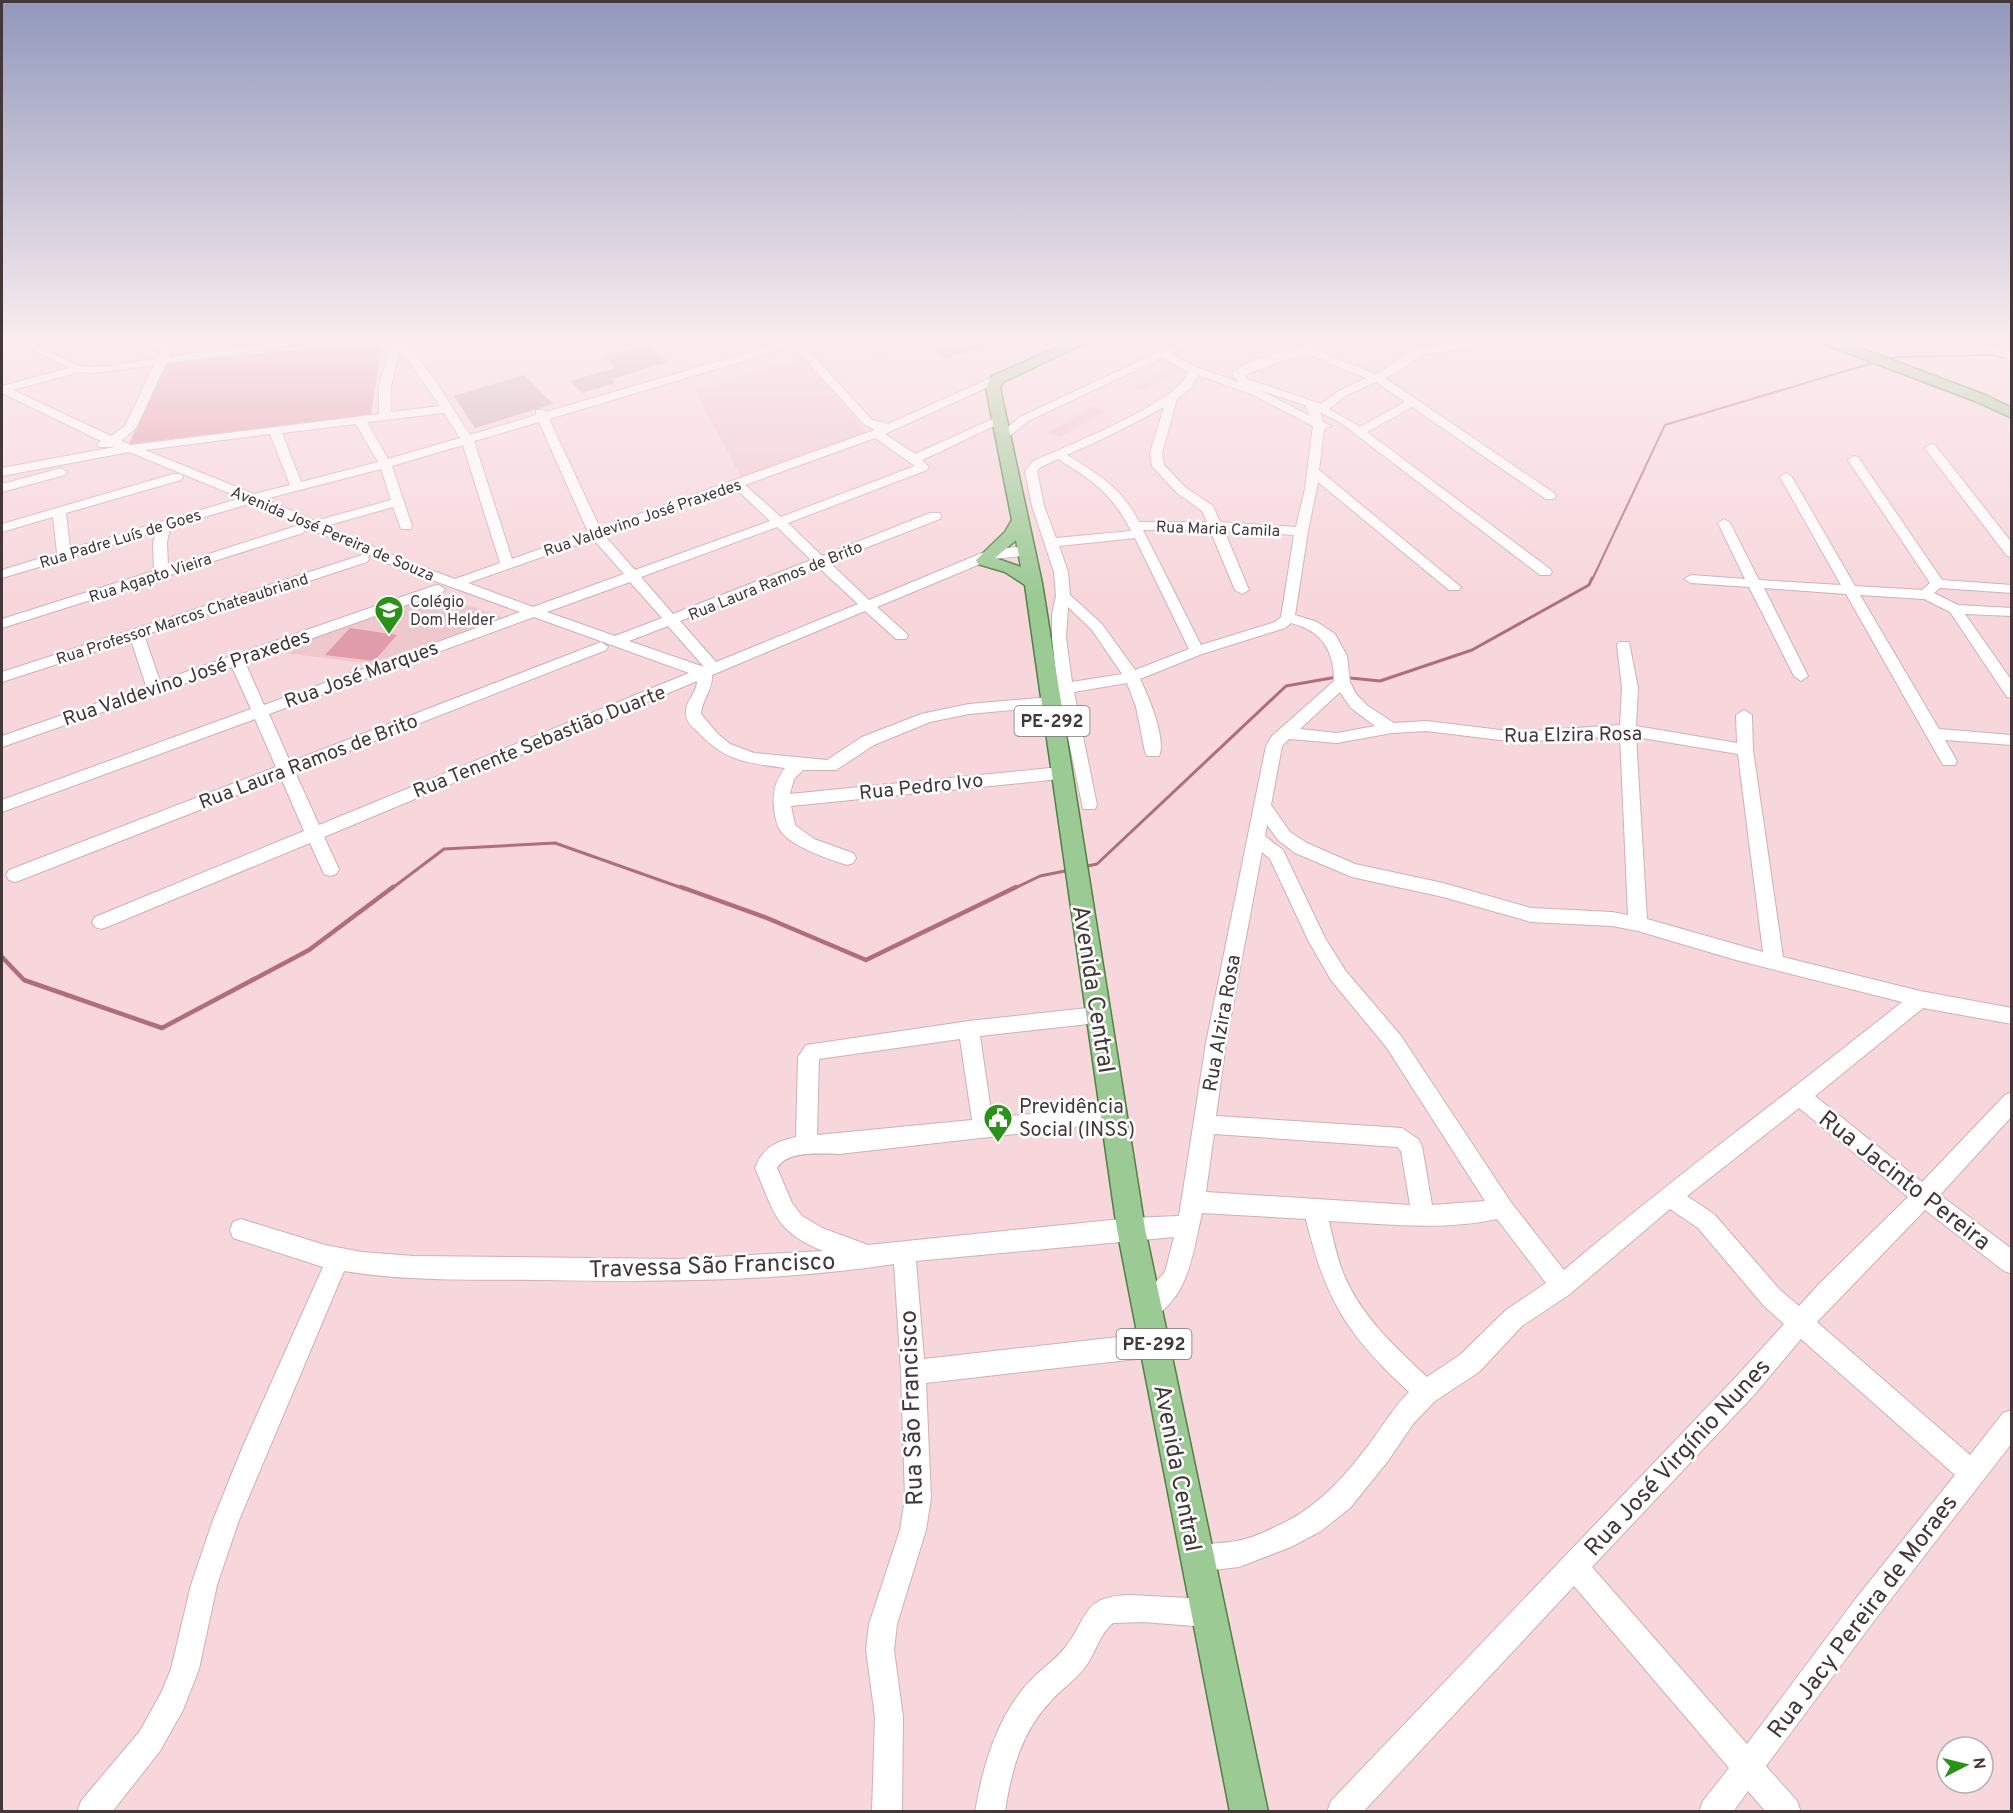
<svg xmlns="http://www.w3.org/2000/svg" width="2013" height="1813" viewBox="0 0 2013 1813" font-family="Overpass,sans-serif">
<rect width="100%" height="100%" fill="#f7d7dc"/>
<!-- built -->
<path fill="#efc8ce" d="M859,341H876L880,344L899,341L908,348L899,351L890,344L883,346L891,352L880,356Z
M803,358L869,434L742,479L695,390Z
M1178,365L1187,370L1142,390L1133,387Z
M1093,406L1106,411L1060,437L1047,433Z
M437,595L502,617L372,664L277,652Z"/>
<!-- green -->
<path fill="#e09ca8" d="M382,341L371,415L129,444L166,363Z
M960,341H982L989,346L945,358L933,348Z
M350,628L397,635L374,661L325,655Z"/>
<g fill="none" stroke-linecap="round" stroke-linejoin="round">
<!-- stream-far2 -->
<path stroke="#af6e7a" stroke-width="2" d="M1884,360L1896,357L1989,355L2012,359
M1592,580L1665,425L1876,362"/>
<!-- stream-far1 -->
<path stroke="#af6e7a" stroke-width="3" d="M1350,678L1380,681L1472,650L1589,585L1592,578
M1083,867L1097,864L1286,686L1337,677
M391,889L444,849L555,843L685,889
M1013,889L1040,876L1070,870"/>
<!-- stream -->
<path stroke="#af6e7a" stroke-width="4.5" d="M681,887L767,918L866,960L1016,887
M2,957L24,980L162,1028L309,950L393,887"/>
</g>
<!-- building -->
<path fill="#c5a6ab" d="M648,344L668,362L611,379L615,383L582,393L570,381L616,368L604,357Z
M524,375L553,404L475,428L454,396Z"/>
<g fill="none" stroke-linecap="round" stroke-linejoin="round">
<!-- minor casing -->
<g stroke="#cfb0b5" stroke-width="2">
<path id="minor" d="M17,341C42,341 59,361 82,366C102,370 137,361 157,358L161,351L137,341H152L171,347L172,349L169,357L284,341H311L306,344L166,363L136,428L121,441L131,445L379,414V386L392,341H405L434,379L470,435L536,415V410H544L546,412L787,341H803L802,343L872,420L888,424L993,377H1001V381L885,434L915,454L995,418H1003V422L922,460L929,467L927,470L788,523L822,556L930,513H940L941,516L940,519L829,562L869,600L982,553C996,550 1022,542 1034,552L1032,555L992,559L877,607L906,633L908,636L906,639H896L865,611L712,675C713,690 702,699 701,714L718,734L730,744L754,753L827,760L862,737L921,714L969,704L1050,697L1058,702L1055,706L969,714L930,722L874,745L836,770H803L794,779L790,794L1060,767L1066,769L1068,773L1066,777L1060,779L791,806L795,825L814,839L853,853L856,858L853,863L847,865C829,859 791,847 780,830C776,824 775,815 774,808C772,792 776,780 785,768C747,763 724,761 697,731C691,726 685,720 686,711C686,700 697,693 697,681L324,837L339,869L336,874L330,876L324,874L310,843L107,927L101,929L95,927L92,922L95,917L304,831L281,778L21,880L15,882L9,880L6,875L9,870L276,767L255,719L2,812V800L251,709L232,667L2,747V736L146,686L131,640L2,682V672L362,555L367,556L369,559L367,562L144,635L160,681L433,586L438,585L445,589L443,592L245,662L264,705L520,612L396,567L252,503L170,527L167,543L168,567L293,527L298,526L305,530L303,533L2,628V619L154,571L153,543L156,532L2,578V570L57,553L53,517L2,532V524L173,474H181L183,477L181,480L66,513L70,549L241,498L129,452L2,476V468L115,447H99L97,444L101,441L2,393V386L69,368ZM793,346L864,424L875,430L600,528L549,419ZM400,349L440,406L391,412V386ZM154,365L125,426L111,436L13,390L79,372L94,373ZM444,413L460,438L388,459L367,422ZM539,422L588,532L512,559L474,441ZM356,424L378,462L301,482L282,433ZM270,434L290,485L254,494L145,450ZM875,438L915,466L781,517L745,485ZM463,445L500,563L455,579L406,561L326,526L393,507L401,529H411L412,526L392,466ZM381,469L391,500L315,521L265,499ZM735,488L770,521L635,570L604,535ZM777,527L811,560L673,614L641,577ZM593,539L624,574L533,607L468,583ZM818,567L858,604L716,662L680,621ZM630,582L662,618L615,636L547,612ZM534,617L689,673L319,825L295,772L606,650L608,647L601,642L596,644L290,762L269,714ZM668,626L704,667L629,641Z
M1182,341H1195L1171,354L1196,367L1238,382L1232,374C1247,358 1279,354 1300,347L1303,341H1313L1311,348L1375,374C1390,368 1402,356 1416,350C1433,342 1485,341 1505,341L1500,344L1422,355L1398,372L1385,378L1554,493L1556,496L1554,499H1546L1412,407L1367,432L1550,569L1552,572L1550,575H1540L1341,423L1320,412L1323,422L1331,426L1324,429L1319,470L1461,587L1459,590H1449L1318,482L1308,531L1295,615L1317,622L1335,634L1347,656L1350,682L1356,694L1368,706L1394,723L1426,721L1517,732L1620,725L1622,688L1617,645L1619,642H1629L1638,688L1636,726L1737,743L1736,715L1744,710L1752,715L1753,750L1783,957L1920,991L2012,1008V1024L1923,1008L1815,1096L1922,1182L2005,1095L2012,1092V1116L1940,1195L2012,1249V1274L2004,1271L1925,1210L1817,1322L1970,1455L2003,1413L2012,1410V1443L1877,1617L1766,1766L1797,1801L1801,1812H1766L1748,1791L1733,1812H1699L1703,1801L1729,1768L1574,1586L1363,1812H1327L1331,1801L1736,1377L1784,1324L1764,1306L1698,1228L1670,1209L1570,1294L1522,1326L1479,1372L1435,1401L1413,1424L1388,1461L1350,1508L1321,1531L1291,1547L1239,1567L1196,1572L1187,1568L1183,1559L1187,1550C1202,1543 1219,1544 1236,1541C1249,1539 1263,1533 1275,1527C1315,1510 1344,1478 1370,1443C1383,1426 1393,1408 1409,1392C1348,1336 1325,1300 1306,1219L1202,1213C1193,1251 1189,1302 1147,1320L1139,1316L1135,1308L1139,1300L1165,1272L1174,1237L916,1261L924,1359L1154,1333L1162,1337L1166,1345L1162,1353L1154,1357L926,1383L931,1498L926,1530L897,1624L894,1650L903,1717L902,1812H872L875,1717L866,1650L869,1624L900,1530L905,1498L901,1372L894,1264C776,1282 658,1282 539,1280C474,1279 409,1282 344,1271L239,1520L217,1585L199,1669L183,1710L160,1751L112,1812H77L81,1801L140,1731L162,1691L171,1669L191,1585L213,1520L243,1446L323,1267L233,1238L230,1230L233,1222L241,1219L325,1245L362,1252L413,1256L677,1259L823,1251C774,1231 775,1213 755,1168C763,1147 775,1142 796,1137L798,1057L806,1045L969,1021L1097,1007L1104,1009L1107,1015L1104,1021L1097,1023L980,1036L992,1118L1113,1105L1120,1107L1123,1114L1120,1121L1113,1123L839,1154C820,1154 788,1150 777,1168L792,1203L802,1216L822,1228L868,1245L1131,1218L1179,1216L1206,1043L1266,746L1272,736L1334,681C1334,650 1322,631 1291,623L1285,628L1202,654L1140,679C1148,695 1167,740 1159,756H1147L1145,752L1136,707L1127,683L1074,692L1097,805L1095,809H1083L1059,694L1048,696L1040,691L1043,687L1057,684L1052,638V614L1056,596L1054,572L1032,506L1025,471L1033,461C1058,450 1190,397 1187,371L1162,358L1028,421L1007,438H999L997,436L1020,417ZM1305,353L1366,378L1337,392L1321,404L1247,379L1244,375ZM1198,375L1253,395L1313,426L1305,489L1296,527L1220,522L1213,506L1185,487L1164,465L1162,453L1177,399L1191,388ZM1376,382L1405,402L1360,427L1329,409L1345,396ZM1259,390L1305,405L1310,416L1261,391ZM1164,407L1150,453L1152,466L1177,493L1202,511L1207,522H1139C1123,489 1098,474 1067,455L1115,433ZM1058,459C1093,481 1112,493 1131,531L1056,538L1044,506L1037,471L1041,467ZM1143,530H1210L1235,590L1242,594L1249,590L1224,530L1294,535L1281,617L1275,622L1201,645ZM1135,538L1189,649L1135,670L1102,624L1070,595L1068,572L1059,546ZM1068,607L1092,630L1122,674L1072,682L1066,638ZM1340,692L1351,708L1375,726L1337,733L1300,729ZM1426,731L1517,742L1620,736L1628,915L1612,912L1531,908L1443,883L1355,864L1307,843L1290,832L1271,805L1282,746L1289,739L1337,743L1392,733ZM1636,737L1738,754L1763,952L1647,919ZM1267,825L1278,840L1295,853L1352,877L1443,897L1531,922L1612,926L1638,931L1736,960L1902,1002C1790,1092 1674,1177 1564,1270L1510,1201L1401,1036L1345,970L1325,938L1283,850L1265,836ZM1262,852L1270,859L1309,942L1331,980L1387,1048L1485,1201L1432,1205L1422,1146L1418,1139L1402,1128L1216,1116L1226,1043ZM960,1039L972,1120L817,1135L819,1059ZM1799,1108L1908,1197L1820,1283L1799,1306L1780,1290L1714,1214L1687,1196ZM1214,1134L1397,1147L1401,1151L1410,1205L1206,1192ZM1497,1219L1546,1283L1506,1310L1461,1354L1427,1377C1396,1348 1361,1316 1344,1275C1337,1258 1333,1239 1329,1221C1385,1224 1442,1231 1497,1219ZM1801,1339L1955,1475L1857,1597L1747,1744L1592,1567L1754,1395Z
M1963,341H1977L2012,353V360Z
M1931,444L1935,445L2012,543V557L2007,556L1927,451L1925,448Z
M1854,456L1858,457L1942,580L2012,585V593L1940,588L1934,593L1958,605L2012,608V616L1965,614L2012,681V698L2007,697L1950,612L1924,599L1860,595L1939,729L2012,735V745L1945,740L1957,761L1955,765H1943L1846,594L1764,588L1808,676L1801,681L1794,676L1749,587L1691,583L1684,579L1691,575L1745,579L1718,523L1724,519L1730,523L1759,580L1841,585L1780,477L1786,473L1792,477L1855,586L1922,590L1930,583L1848,460Z
M61,468L67,472L65,475L2,492V484Z
M1130,1595L1207,1599L1217,1603L1221,1613L1217,1623L1207,1627L1143,1622L1113,1623C1099,1635 1096,1652 1086,1666C1076,1680 1061,1689 1050,1702C1021,1733 1011,1771 1005,1812H975C983,1765 997,1716 1030,1681C1041,1669 1054,1661 1064,1649C1089,1618 1081,1596 1130,1595Z"/>
</g>
<!-- major casing -->
<g stroke="#518045" stroke-width="3">
<path id="major" d="M1072,341H1090L1003,382L1000,388L1042,583L1145,1229L1268,1812H1230L1117,1229L1025,585L1005,572L978,564L976,560L1005,532L1012,520L986,388L992,376ZM1016,540L1021,567L995,558Z
M1822,341H1841L1985,395L2012,408V418L1975,401L1824,344Z"/>
</g>
<!-- minor -->
<use href="#minor" fill="#fff" fill-rule="evenodd"/>
<!-- major -->
<use href="#major" fill="#9bca94" fill-rule="evenodd"/>
</g>
<!-- sky -->
<linearGradient id="sky" x2="0" y2="1"><stop stop-color="#9198bc"/><stop offset="0.57" stop-color="#fbedef"/><stop offset="1" stop-color="#fbedef" stop-opacity="0"/></linearGradient>
<rect width="2013" height="595" fill="url(#sky)"/>
<!-- icons -->
<defs>
<g id="school-pin" transform="scale(1.5)"><path d="M0 17L-7.5 6A9.5 9.5 0 1 1 7.5 6Z" fill="#2a9217" stroke="#fff"/><path d="M0-5L7-2L0 1L-7-2ZM-4 1L0 2.5L4 1V4Q0 6-4 4Z" fill="#fff"/></g>
<g id="civic-pin" transform="scale(1.5)"><path d="M0 17L-7.5 6A9.5 9.5 0 1 1 7.5 6Z" fill="#2a9217" stroke="#fff"/><path d="M-.6-6.5H3V-4.5H.6V-3L4-1V1h2V6H-6V1h2V-1L-.6-3ZM-1.2 2.5V6h2.4V2.5Z" fill="#fff"/></g>
</defs>
<g fill-rule="evenodd">
<use href="#school-pin" x="389" y="610"/>
<use href="#civic-pin" x="998" y="1118"/>
</g>
<g text-anchor="middle" stroke-width="5" stroke-linejoin="round" paint-order="stroke">
<!-- far-street labels -->
<g font-size="16" fill="#433739" stroke="#fff">
<text transform="translate(642 517) rotate(-19)" y="6">Rua Valdevino José Praxedes</text>
<text transform="translate(1218 528) rotate(2)" y="6">Rua Maria Camila</text>
<text transform="translate(333 533) rotate(23)" y="6">Avenida José Pereira de Souza</text>
<text transform="translate(120 538) rotate(-17)" y="6">Rua Padre Luís de Goes</text>
<text transform="translate(150 577) rotate(-18)" y="6">Rua Agapto Vieira</text>
<text transform="translate(775 580) rotate(-22)" y="6">Rua Laura Ramos de Brito</text>
<text transform="translate(182 618) rotate(-18)" y="6">Rua Professor Marcos Chateaubriand</text>
</g>
<!-- far-poi labels -->
<g font-size="16" fill="#433739" stroke="#fff" text-anchor="start">
<text x="410" y="607">Colégio<tspan x="410" dy="18">Dom Helder</tspan></text>
</g>
<!-- shield labels -->
<g fill="#fff" stroke="#7b7374" stroke-width="1.5">
<rect x="1014.5" y="706" width="75" height="30" rx="4.5"/>
<rect x="1116.5" y="1329" width="75" height="30" rx="4.5"/>
</g>
<g font-size="18" font-weight="bold" fill="#433739">
<text x="1052" y="727">PE-292</text>
<text x="1154" y="1350">PE-292</text>
</g>
<!-- street labels -->
<g font-size="20" fill="#433739" stroke="#fff">
<text transform="translate(361 674) rotate(-20)" y="7">Rua José Marques</text>
<text transform="translate(186 677) rotate(-19)" y="7">Rua Valdevino José Praxedes</text>
<text transform="translate(1573 734) rotate(-1)" y="7">Rua Elzira Rosa</text>
<text transform="translate(539 741) rotate(-22)" y="7">Rua Tenente Sebastião Duarte</text>
<text transform="translate(308 761) rotate(-21)" y="7">Rua Laura Ramos de Brito</text>
<text transform="translate(921 786) rotate(-6)" y="7">Rua Pedro Ivo</text>
<text transform="translate(1221 1023) rotate(-80)" y="7">Rua Alzira Rosa</text>
</g>
<!-- poi labels -->
<g font-size="20" fill="#433739" stroke="#fff" text-anchor="start">
<text x="1019" y="1113">Previdência<tspan x="1019" dy="23">Social (INSS)</tspan></text>
</g>
<!-- near-street labels -->
<g font-size="24" fill="#433739" stroke="#fff">
<text transform="translate(1094 989) rotate(81)" y="8">Avenida Central</text>
<text transform="translate(1905 1180) rotate(38)" y="8">Rua Jacinto Pereira</text>
<text transform="translate(712 1265) rotate(-2)" y="8">Travessa São Francisco</text>
<text transform="translate(911 1408) rotate(-92)" y="8">Rua São Francisco</text>
<text transform="translate(1677 1457) rotate(-47)" y="8">Rua José Virgínio Nunes</text>
<text transform="translate(1178 1468) rotate(79)" y="8">Avenida Central</text>
<text transform="translate(1862 1616) rotate(-53)" y="8">Rua Jacy Pereira de Moraes</text>
</g>
</g>
<!-- border -->
<rect width="2013" height="1813" fill="none" stroke="#433739" stroke-width="6"/>
<!-- north arrow -->
<g transform="translate(1965 1765) rotate(83)"><circle r="28" fill="#ffffff" stroke="#b4afb0" stroke-width="1.5"/>
<path d="M0-4.5L10 22L0 15L-10 22Z" fill="#2a9217"/>
<text y="-9" font-size="16" font-weight="bold" text-anchor="middle" fill="#433739">N</text>
</g>
</svg>
